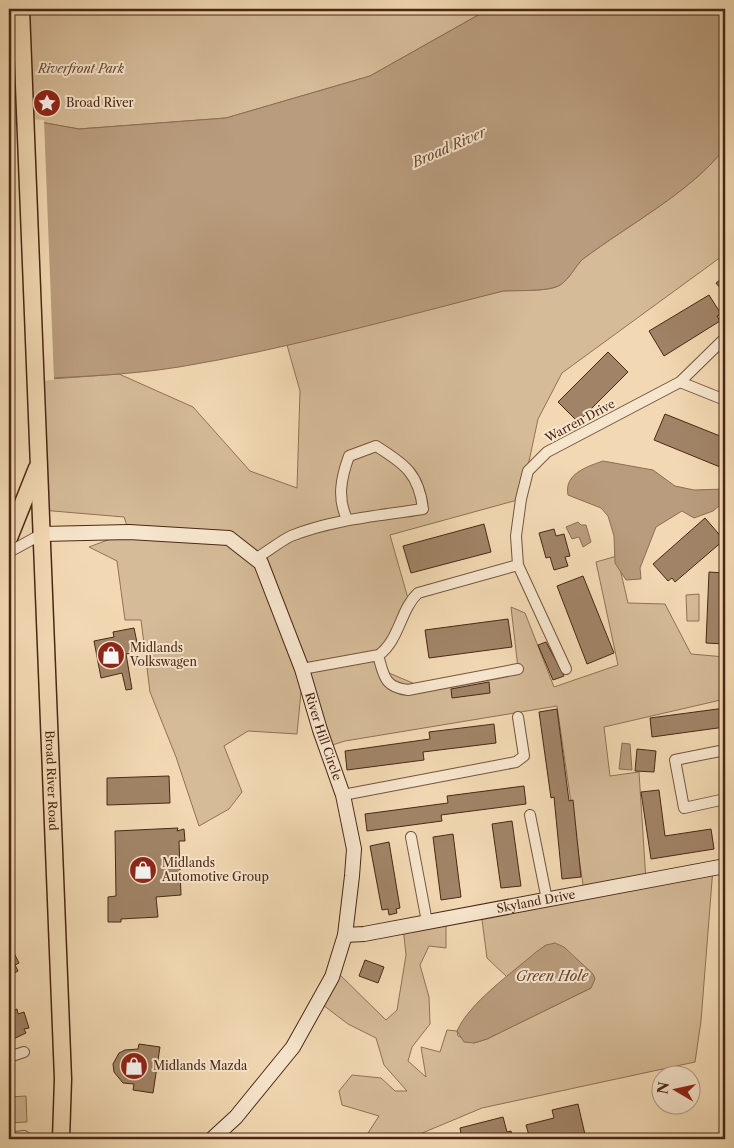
<svg xmlns="http://www.w3.org/2000/svg" width="734" height="1148" viewBox="0 0 734 1148" font-family="'Libre Caslon Text',serif">
<rect width="100%" height="100%" fill="#f2d9b3"/>
<filter id="stains"><feTurbulence type="fractalNoise" baseFrequency=".004" numOctaves="4"/><feColorMatrix values="0 0 0 0 .2 0 0 0 0 .09 0 0 0 0 .02 0 0 0 .5 -.17"/></filter>
<radialGradient id="worn" r=".72"><stop offset=".6" stop-color="#630" stop-opacity="0"/><stop offset="1" stop-color="#630" stop-opacity=".3"/></radialGradient>
<!-- green -->
<path fill="#d5bb98" stroke="#907156" d="M43,9H489L370,76L226,118L79,129L40,122L9,130V14Z
M725,148V254L562,373L538,419L521,499L390,535L409,602L379,655L382,670L422,687L518,668L511,607L525,613L554,687L618,665L596,562L617,556L628,603L665,604L691,654L725,657V699L604,727L610,776L639,772L646,881L713,868L701,1021L695,1062L482,1108L408,1139H364L379,1116L342,1105L339,1091L352,1075L381,1078L395,1091H407L384,1065L376,1038L348,1024L319,1002L338,973L386,1020L397,1010L406,955L403,927L446,919V948L429,946L420,965L429,997L430,1024L412,1047L408,1061L426,1077L421,1047L440,1052L447,1030L457,1031L458,1036L474,1043L487,1039L591,988L546,945L507,977L487,958L481,912L584,892L557,706L345,741L326,747L303,671L297,734L248,731L224,746L242,792L229,809L199,826L176,757L150,692L141,620H125L117,561L89,547L129,532L124,517L41,510L37,380L119,374L193,407L250,471L297,488L300,391L287,345L503,291C518,290 549,292 560,285C570,279 575,266 583,259C628,225 692,191 725,148Z
M699,594V621H687L686,595Z
M26,1096L27,1122L9,1123V1097Z"/>
<!-- water -->
<path fill="#b99c7d" stroke="#8d6d53" d="M489,9H725V148C691,192 628,225 583,259C575,266 570,279 560,285C549,292 518,290 503,291C396,318 288,349 179,367C123,376 65,377 9,380V130L40,122L79,129L226,118L370,76Z
M603,461L653,470L675,486L694,490L725,489V501L713,511L694,518L682,511L656,527L640,568L641,579L626,580L615,563L614,536L608,516L601,508L568,495C564,474 586,467 603,461Z
M578,522L581,525H586L591,542L583,547L579,537L572,539L566,527Z
M622,743L630,744L632,770L619,769Z
M555,943L564,947L593,974L595,979L591,988L487,1039L474,1043L464,1042L457,1031C469,1003 512,973 536,952L546,945Z"/>
<!-- pier -->
<path fill="#f2d9b3" d="M29,119L44,120L54,380L14,382L9,223V127Z"/>
<!-- building -->
<path fill="#a18467" stroke="#4a2715" d="M725,276V294L716,283Z
M709,295L721,314L717,316L720,321L664,356L649,331Z
M608,352L628,372L578,422L558,402Z
M665,414L725,438V453L720,467L654,440Z
M705,518L724,540L675,582L672,578L668,581L653,564Z
M484,524L491,552L411,573L403,546Z
M554,529L556,536L564,534L570,556L565,557L568,566L554,570L550,557L546,558L539,533Z
M709,572L725,573V644L706,643Z
M583,576L614,653L587,664L557,586Z
M508,619L512,647L429,658L425,630Z
M134,628L139,652L126,654L132,689L126,690L122,673L101,678L94,641L114,637L113,632Z
M546,642L564,676L553,680L538,645Z
M489,682L490,693L452,698L451,689Z
M725,708V727L652,737L650,718Z
M557,709L569,801L573,800L581,877L562,879L554,797L551,798L539,712Z
M494,724L496,743L423,752L424,760L347,770L345,751L430,739L429,732Z
M637,749L656,751L654,772L635,771Z
M169,776L170,803L107,805V778Z
M524,786L526,804L441,815L442,821L367,831L365,814L448,803L447,796Z
M659,790L665,836L711,829L714,849L651,859L641,792Z
M512,821L521,886L501,888L492,824Z
M178,828L177,831L184,829L185,841H179L181,895L156,897L158,917L121,919V922H108V897L116,896L115,831Z
M453,834L461,897L441,900L433,837Z
M389,842L400,908L396,909L397,913L389,915L388,909L382,910L370,846Z
M9,943L19,963L15,965L18,971L9,976Z
M365,960L384,967L378,983L359,976Z
M17,1009L18,1014L24,1012L29,1028L24,1029L26,1033L9,1041V1012Z
M139,1044L160,1047L153,1093L133,1090L134,1084L123,1083L114,1072L113,1064L119,1053L125,1050L138,1049Z
M578,1104L586,1139H530L526,1125L554,1118L552,1110Z
M503,1117L507,1132L511,1131L513,1139H462L460,1128Z"/>
<g fill="none" stroke-linecap="round" stroke-linejoin="round">
<!-- street casing -->
<g stroke="#74543c" stroke-width="12">
<path id="street" d="M680,382L725,400
M9,552L42,534
M255,559C267,552 279,542 291,536C334,519 379,516 423,509C419,474 405,464 376,446L349,456C341,478 337,498 347,519
M378,655C384,676 384,687 408,690L518,669
M302,669L379,655C400,639 400,610 418,593L518,565
M566,669L518,565L516,536L521,499L528,471L547,452L680,382L725,338
M725,750L675,760L684,808L725,799
M343,795L516,762L524,756L518,717
M530,815L547,900
M411,837L427,922
M9,1057L24,1052
M9,1138L24,1136"/>
</g>
<!-- secondary casing -->
<g stroke="#4a2715" stroke-width="16">
<g id="secondary">
<path id="s1" d="M42,534L129,532L229,538L261,563L302,669L320,730L343,795L354,849L352,876L345,935L332,977L293,1047L236,1117L212,1139"/>
<path id="s2" d="M345,935L364,934L725,866"/>
</g>
</g>
<!-- primary casing -->
<g stroke="#4a2715" stroke-width="19">
<g id="primary">
<path id="s3" d="M21,9L63,1079L61,1139"/>
<path d="M9,538L37,468"/>
</g>
</g>
<!-- street -->
<use href="#street" stroke="#f7e6ce" stroke-width="10"/>
<!-- secondary -->
<use href="#secondary" stroke="#f7e6ce" stroke-width="14"/>
<!-- primary -->
<use href="#primary" stroke="#f2d9b3" stroke-width="16"/>
</g>
<!-- icons -->
<defs>
<g id="sight-disc" transform="scale(1.4375)"><circle r="9.5" fill="#8f2418" stroke="#f7e6ce"/><path d="M0-6L1.8-2.2L6-1.7L2.9 1.2L3.7 5.4L0 3.3L-3.7 5.4L-2.9 1.2L-6-1.7L-1.8-2.2Z" fill="#fff"/></g>
<g id="shop-disc" transform="scale(1.4375)"><circle r="9.5" fill="#8f2418" stroke="#f7e6ce"/><path d="M-5-2.5h2.3a2.7 3.5 0 0 1 5.4 0H5L5.5 6h-11ZM-1.5-2.5h3a1.5 2.3 0 0 0-3 0Z" fill="#fff"/></g>
</defs>
<g fill-rule="evenodd">
<use href="#sight-disc" x="47" y="103"/>
<use href="#shop-disc" x="111" y="655"/>
<use href="#shop-disc" x="143" y="870"/>
<use href="#shop-disc" x="134" y="1066"/>
</g>
<g text-anchor="middle" stroke-width="4" stroke-linejoin="round" paint-order="stroke">
<!-- park labels -->
<g font-size="12" font-style="italic" fill="#66452f" stroke="#f7e6ce">
<text x="81" y="73">Riverfront Park</text>
</g>
<!-- poi labels -->
<g font-size="12" fill="#4a2715" stroke="#f7e6ce" text-anchor="start">
<text x="66" y="107">Broad River</text>
<text x="130" y="652">Midlands<tspan x="130" dy="14">Volkswagen</tspan></text>
<text x="162" y="867">Midlands<tspan x="162" dy="14">Automotive Group</tspan></text>
<text x="153" y="1070">Midlands Mazda</text>
</g>
<!-- street labels -->
<g font-size="12" fill="#4a2715" stroke="#f7e6ce">
<text transform="translate(580 421) rotate(-28)" y="4">Warren Drive</text>
<text dy="4" stroke="none"><textPath href="#s1" startOffset="412">River Hill Circle</textPath></text>
<text dy="4" stroke="none"><textPath href="#s3" startOffset="772">Broad River Road</textPath></text>
<text dy="4" stroke="none"><textPath href="#s2" startOffset="194">Skyland Drive</textPath></text>
</g>
<!-- water labels -->
<g font-size="14" font-style="italic" fill="#66442f" stroke="#f7e6ce">
<text transform="translate(449 147) rotate(-24)" y="5">Broad River</text>
<text x="552" y="981">Green Hole</text>
</g>
</g>
<!-- margin -->
<rect width="734" height="1148" fill="none" stroke="#f2d9b3" stroke-width="30"/>
<rect x="10" y="10" width="714" height="1128" fill="none" stroke="#4a2715" stroke-width="2.5"/>
<rect x="15" y="15" width="704" height="1118" fill="none" stroke="#4a2715"/>
<!-- north arrow -->
<g transform="translate(676 1090) rotate(279)"><circle r="24" fill="#f7e6ce" stroke="#b29a84"/>
<path d="M0-4L9 19L0 12L-9 19Z" fill="#8f2418"/>
<text y="-8" font-size="14" font-weight="bold" text-anchor="middle" fill="#4a2715">N</text>
</g>
<rect width="100%" height="100%" filter="url(#stains)"/>
<rect width="100%" height="100%" fill="url(#worn)"/>
</svg>
